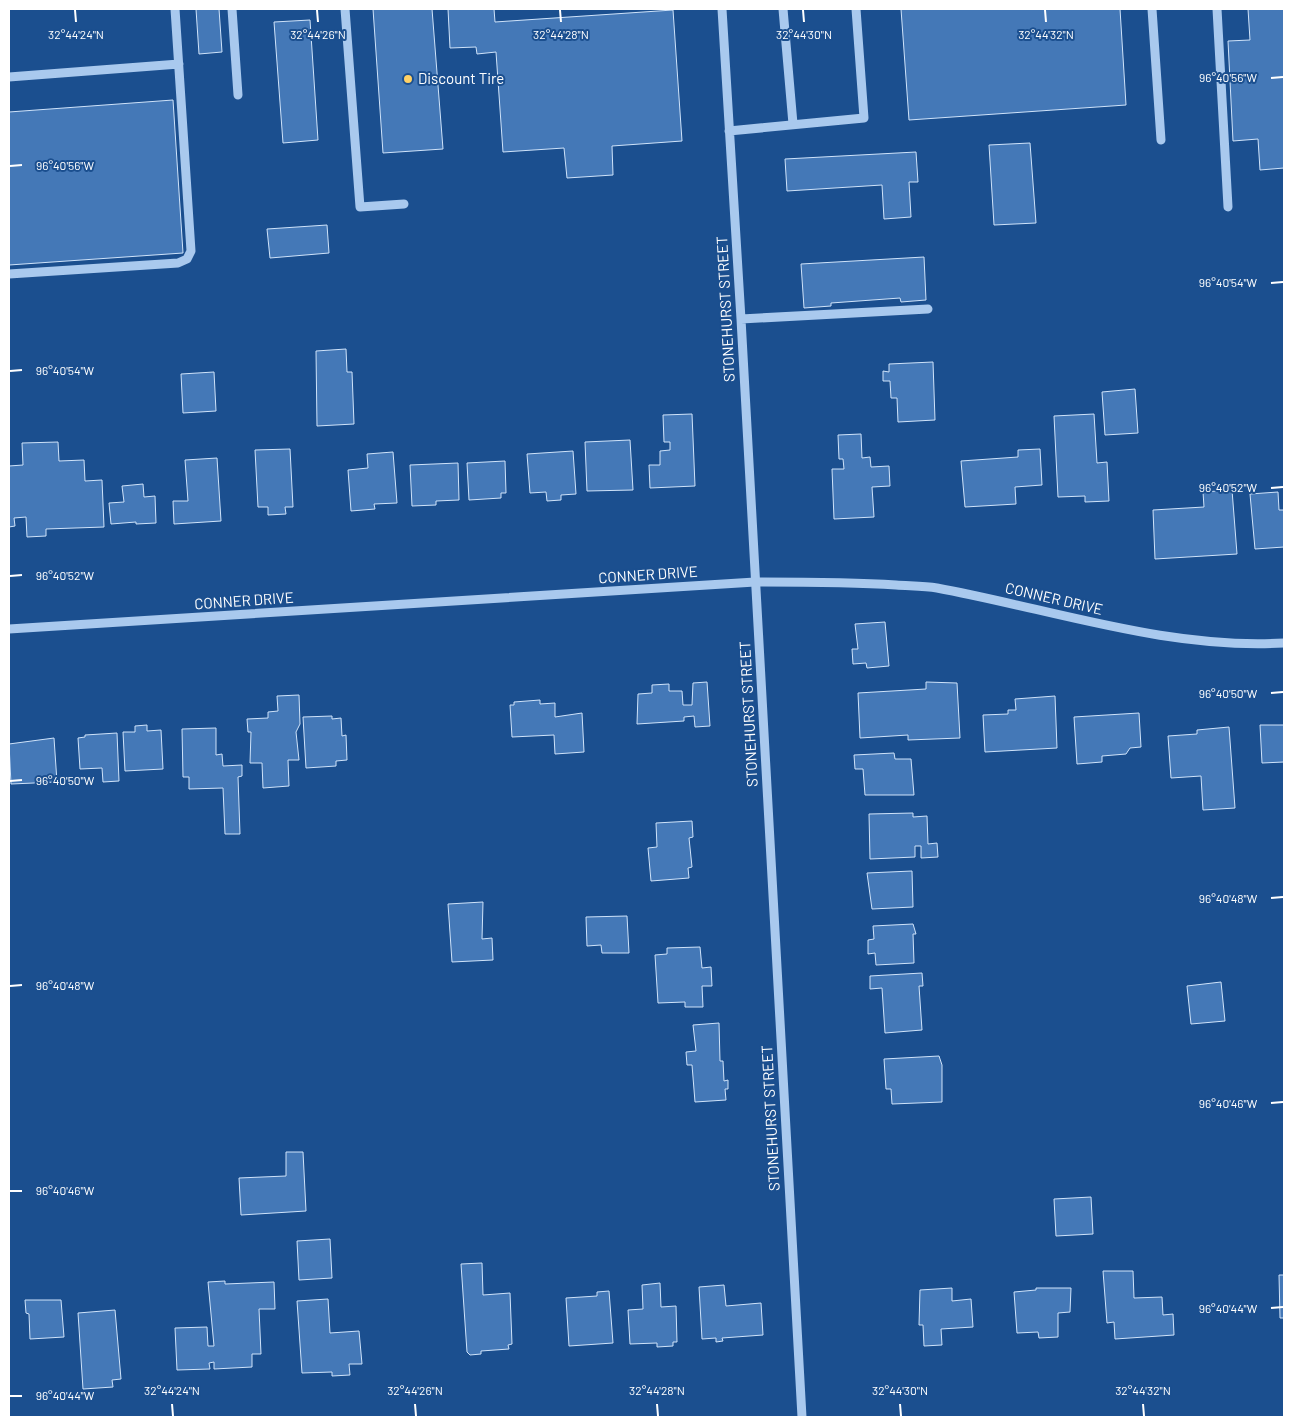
<svg xmlns="http://www.w3.org/2000/svg" width="1293" height="1426" viewBox="0 0 1293 1426" font-family="Barlow,sans-serif">
<rect width="100%" height="100%" fill="#1b4f8f"/>
<!-- building -->
<path fill="#4478b7" stroke="#cfe3fa" d="M196,9H219L222,52L199,54Z
M373,9H432L443,149L383,153Z
M448,9H494L495,22L673,10L682,141L612,146L613,175L567,178L564,148L503,152L496,52L477,54L476,47L450,48Z
M901,9H1120L1126,105L909,120Z
M1248,9H1284V168L1260,170L1258,139L1233,141L1228,41L1250,40Z
M310,20L318,140L283,143L274,22Z
M173,100L183,253L9,265V112Z
M1030,143L1036,223L994,225L989,145Z
M916,152L918,182H909L911,217L884,219L882,185L787,191L785,159Z
M327,225L329,253L270,258L267,229Z
M924,257L926,300L901,302L900,298L831,303V306L804,308L801,264Z
M346,349L347,372H352L354,424L317,426L316,351Z
M933,362L935,420L898,422L897,398H891L890,381H883V371L889,372V364Z
M214,372L216,411L183,413L181,374Z
M1135,389L1138,433L1105,435L1102,392Z
M692,414L695,486L650,488L649,465H660V451L670,450V442H664L663,415Z
M1094,414L1097,463L1107,462L1109,501L1085,502V496L1058,497L1054,416Z
M861,434L862,458L870,457L871,467L889,466L890,486L872,487L874,517L834,519L832,469H844L843,459H839L838,435Z
M630,440L633,490L587,491L585,442Z
M58,442L59,461L84,460L85,481L102,480L104,527L46,529V536L27,537L26,517L14,518L15,526L9,527V466L23,465L22,443Z
M290,449L293,507H285L286,514L268,515V507H258L255,450Z
M1040,449L1042,485L1015,487L1016,504L965,507L961,461L1018,457V450Z
M573,451L576,494L561,495V500L547,501L546,492L530,493L527,454Z
M393,452L397,503L374,504L375,509L351,511L348,470L368,468L367,454Z
M217,458L221,521L174,524L173,501H188L185,460Z
M505,461L506,493H501V498L469,500L467,463Z
M458,463L459,500L436,501V505L412,506L410,465Z
M143,484L144,497L155,496L156,523L136,524V522L111,524L109,503L124,502L122,486Z
M1232,490L1237,554L1155,559L1153,510L1204,507L1203,492Z
M1278,492L1279,510H1284V547L1255,549L1250,494Z
M885,622L889,666L867,668L866,663L853,664L852,649H858L855,624Z
M707,682L710,726L695,727L694,716L684,717V721L637,724L638,694L652,693V685L669,684V691H682L683,705H692L693,683Z
M926,682L957,683L960,738L908,740V735L860,738L858,693L926,689Z
M299,695L300,724L296,732L299,760H288L289,786L263,788L262,763H250L251,732H248L247,719L268,718V712L278,711L277,696Z
M1055,696L1057,748L985,752L983,715L1008,714V710H1016L1015,699Z
M540,700V704L555,703V717L582,713L584,752L555,754L554,735L512,737L510,705H514V702Z
M1139,713L1141,747L1130,748L1126,754L1102,756V762L1077,764L1074,717Z
M332,716V719L341,718L342,736L346,735L347,760L336,761V766L306,768L303,717Z
M147,725V731L161,730L163,769L125,771L123,732H135V726Z
M1260,725H1284V762L1262,763Z
M1229,727L1235,808L1203,810L1201,776L1171,778L1168,736L1197,734V730Z
M216,728V755L222,754L223,766L242,765V776L238,777L240,834H225L223,788L189,789V777H183L182,729Z
M117,733L119,781L103,782L102,768L80,769L78,738L85,737V735Z
M54,738L57,782L11,784L9,744Z
M894,753L895,759H911L914,795H865L863,769H855L854,755Z
M913,813V817L927,816L928,844L937,843L938,857L921,858V846H915V857L870,859L869,814Z
M692,821L693,837L689,838L692,867L688,868L689,878L651,881L648,848L657,847L656,823Z
M912,871L913,907L872,909L867,873Z
M483,902L482,939L492,938L493,960L452,962L448,904Z
M627,916L629,953H602L601,945L587,946L586,917Z
M913,924L916,934H913L914,963L876,965L875,953L868,954V940L874,939L873,926Z
M700,947L702,968L711,967L712,986H702L703,1007H685V1002L658,1003L655,955L667,954V948Z
M922,973L923,986H919L922,1030L885,1033L882,988L870,989V976Z
M1221,982L1225,1021L1191,1024L1187,986Z
M719,1023L720,1061H723L724,1081L728,1080V1089H725L726,1100L695,1102L692,1065H687L686,1052L696,1051L693,1025Z
M939,1056L942,1065V1102L892,1104L891,1089H886L884,1059Z
M286,1152H303L306,1211L241,1215L239,1178L286,1176Z
M1091,1197L1093,1234L1056,1236L1054,1199Z
M330,1239L332,1278L299,1280L297,1241Z
M482,1263L483,1295L510,1293L512,1344L508,1345L509,1349L481,1351V1354L470,1355L467,1352L461,1264Z
M1103,1271H1133L1134,1298L1162,1297L1163,1315L1173,1314L1174,1335L1115,1339L1114,1322L1107,1323Z
M1279,1275H1284V1318H1280Z
M225,1281V1284L274,1282L275,1309H259L261,1354H252V1367L214,1369V1362L209,1363L210,1369L177,1370L175,1328L207,1327L208,1346H214L208,1282Z
M660,1283L661,1307L676,1306L677,1342H673V1346L657,1347V1343L630,1344L628,1310L643,1309L642,1285Z
M724,1285L726,1306L761,1303L763,1335L722,1338L723,1341L716,1342V1338L702,1339L699,1287Z
M952,1288V1301L971,1299L973,1327L941,1329L942,1345L924,1346L923,1325H919L920,1290Z
M1036,1288H1071L1070,1312L1058,1313V1337L1039,1338L1038,1332L1017,1333L1014,1292L1036,1290Z
M609,1291L613,1343L569,1346L566,1298L597,1296V1292Z
M328,1299L330,1333L359,1331L362,1364H349L350,1375L332,1376V1372L302,1373L297,1301Z
M25,1300H61L64,1337L30,1339L29,1314L26,1313Z
M115,1310L121,1379L112,1380L113,1387L83,1389L78,1313Z"/>
<g fill="none" stroke-linecap="round" stroke-linejoin="round">
<!-- minor -->
<path stroke="#a9c9ee" stroke-width="9" d="M232,9L238,95
M345,9L360,207L404,204
M722,9L741,319L802,1417
M783,9L793,124
M1152,9L1161,140
M1217,9L1228,207
M9,77L179,64
M729,131L864,118L856,9
M9,274L178,263L187,259L191,251L175,9
M741,319L928,309
M9,629L755,582C802,582 849,582 896,585C909,586 924,586 937,588C1051,609 1168,650 1284,643"/>
</g>
<!-- ticks -->
<path fill="none" stroke="#fff" stroke-width="2" d="M75,10L76,22M317,10L318,22M560,10L561,22M803,10L804,22M1045,10L1046,22M1271,78L1283,77M10,166L22,165M1271,283L1283,282M10,371L22,370M1271,488L1283,487M10,576L22,575M1271,693L1283,692M10,781L22,780M1271,898L1283,897M10,986L22,985M1271,1103L1283,1102M10,1191H22M1271,1308L1283,1307M10,1396H22M172,1404L173,1416M415,1404L416,1416M657,1404L658,1416M900,1404L901,1416M1143,1404L1144,1416"/>
<!-- markers -->
<circle fill="#ffd166" stroke="#1b4f8f" stroke-width="2" cx="408" cy="79" r="5"/>
<g text-anchor="middle" stroke-width="4" stroke-linejoin="round" paint-order="stroke">
<!-- poi labels -->
<g font-size="15" fill="#fff" stroke="#1b4f8f" text-anchor="start">
<text x="418" y="84">Discount Tire</text>
</g>
<!-- street labels -->
<g font-size="15" fill="#fff" stroke="#1b4f8f">
<text transform="translate(726 309) rotate(-93)" y="5">STONEHURST STREET</text>
<text transform="translate(648 575) rotate(-4)" y="5">CONNER DRIVE</text>
<text transform="translate(1054 599) rotate(13)" y="5">CONNER DRIVE</text>
<text transform="translate(244 601) rotate(-4)" y="5">CONNER DRIVE</text>
<text transform="translate(749 714) rotate(-93)" y="5">STONEHURST STREET</text>
<text transform="translate(771 1118) rotate(-93)" y="5">STONEHURST STREET</text>
</g>
</g>
<g font-size="12" text-anchor="middle" fill="#fff" stroke="#1b4f8f" stroke-width="4" stroke-linejoin="round" paint-order="stroke">
<text x="804" y="39">32°44'30"N</text>
<text x="76" y="39">32°44'24"N</text>
<text x="318" y="39">32°44'26"N</text>
<text x="561" y="39">32°44'28"N</text>
<text x="1046" y="39">32°44'32"N</text>
<text x="1228" y="82">96°40'56"W</text>
<text x="65" y="170">96°40'56"W</text>
<text x="1228" y="287">96°40'54"W</text>
<text x="65" y="375">96°40'54"W</text>
<text x="1228" y="492">96°40'52"W</text>
<text x="65" y="580">96°40'52"W</text>
<text x="1228" y="698">96°40'50"W</text>
<text x="65" y="785">96°40'50"W</text>
<text x="1228" y="903">96°40'48"W</text>
<text x="65" y="990">96°40'48"W</text>
<text x="1228" y="1108">96°40'46"W</text>
<text x="65" y="1195">96°40'46"W</text>
<text x="1228" y="1313">96°40'44"W</text>
<text x="172" y="1395">32°44'24"N</text>
<text x="415" y="1395">32°44'26"N</text>
<text x="657" y="1395">32°44'28"N</text>
<text x="900" y="1395">32°44'30"N</text>
<text x="1143" y="1395">32°44'32"N</text>
<text x="65" y="1400">96°40'44"W</text>
</g>
<!-- border -->
<rect width="1293" height="1426" fill="none" stroke="#ffffff" stroke-width="20"/>
</svg>
